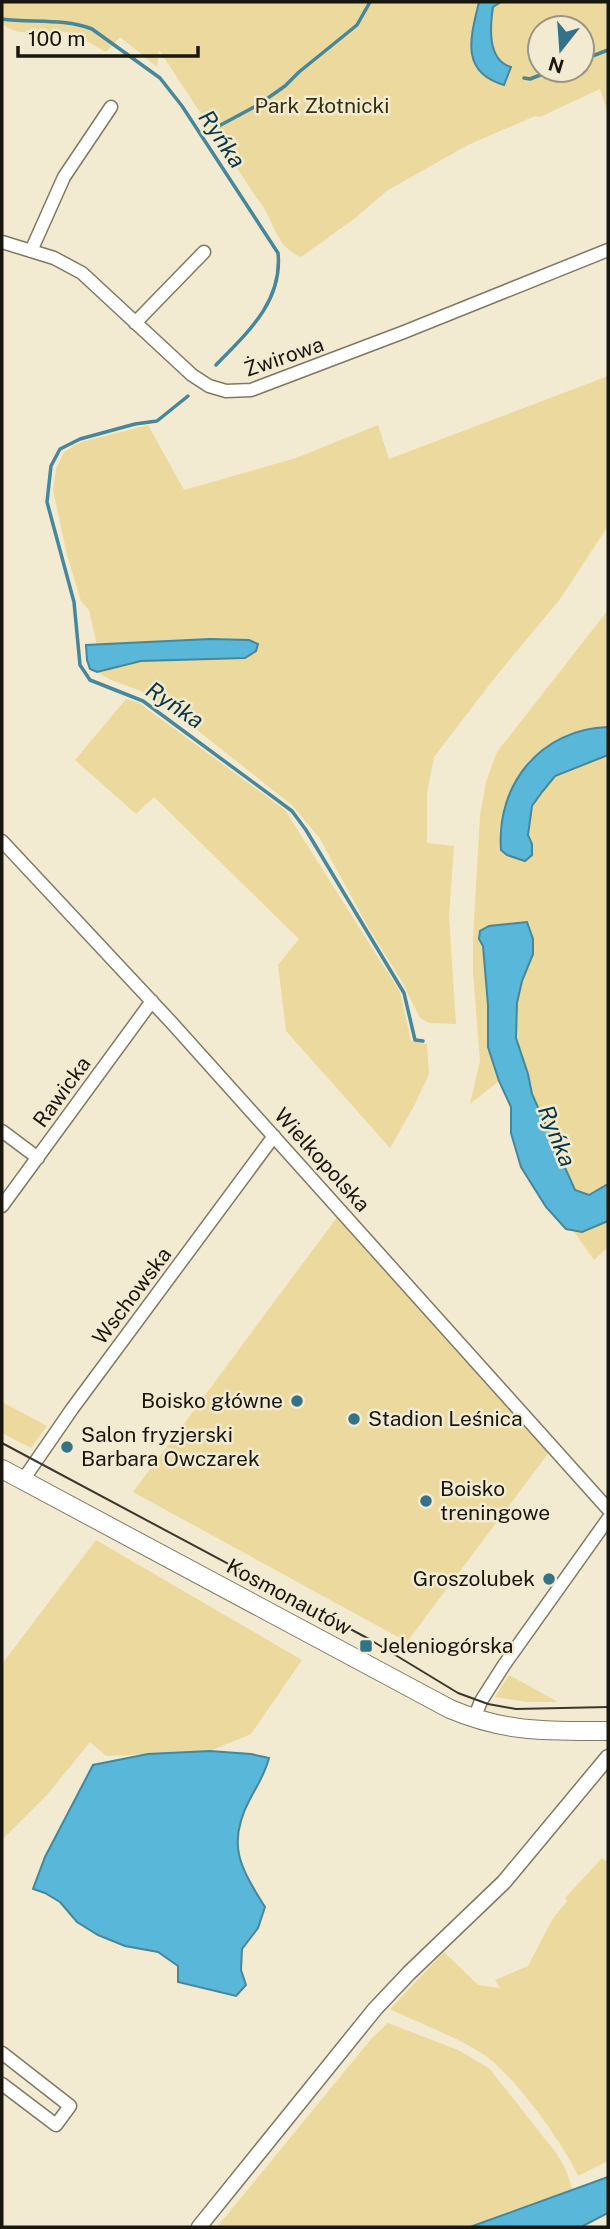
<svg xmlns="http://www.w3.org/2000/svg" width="610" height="2229" viewBox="0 0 610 2229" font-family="'Public Sans',sans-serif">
<rect width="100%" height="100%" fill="#f2ebd2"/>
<!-- green -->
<path fill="#ecd99d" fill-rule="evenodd" d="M2,2H608V114L600,89L540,117L535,116L468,145L388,190L354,219L301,257C273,246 274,216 256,197L159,50L157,67L120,37L106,52C95,46 83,38 72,34C51,27 18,41 2,23ZM540,28H582V70H540Z
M608,376V526L560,599L493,680L434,757L427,793V843L454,846L449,916L456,1024L429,1023L420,1018L401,980L368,927L320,839L293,806L192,726L141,691L111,680L97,672L141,661L245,658L210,639L97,645L89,610L81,601L67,555L53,490L56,469L64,452L81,442L148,425L184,490L296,458L378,425L389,459Z
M608,610V727L574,733L529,760L517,778L499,830L507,855L518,858L532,844C523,823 536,788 556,776C571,766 592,761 608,755V1184L589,1195L575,1190L532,1094L528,1074L516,1038L517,1003L522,981L529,967L479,939L482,946L488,1005V1047L499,1081L470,1104L480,1061L473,972V938L480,816L486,782L497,752Z
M126,699L139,703L285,810L400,992L411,1041L427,1044L429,1074L414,1106L390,1148L286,1031L278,965L299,939L154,797L136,814L75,760Z
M338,1216L550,1451L407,1642L133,1492Z
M608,1221V1247L594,1260L574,1232H582Z
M2,1402L47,1426L31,1448L2,1433Z
M96,1540L302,1660L251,1734L210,1751L106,1756L90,1742L47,1795L2,1840V1664Z
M509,1675L558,1702H527L495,1697Z
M602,1858L608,1863V2161L578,2176C564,2144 515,2077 487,2057C461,2038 420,2024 390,2009L444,1952L478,1985L500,1988L495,1980L528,1966L552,1920L567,1901L565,1898Z
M388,2023L458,2050L489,2068L557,2154L566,2170L573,2191L470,2227H357L356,2225L350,2227H217L372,2038Z"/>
<!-- water -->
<path fill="#59b7d9" stroke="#46879c" stroke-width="2" d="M479,2H501L493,7C490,27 487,60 511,67L504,85C459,72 471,36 479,2Z
M210,639L249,640L258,644L256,651L245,658L141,661L97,672L90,669L87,660L86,645Z
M608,727V755L555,776L542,792L532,806L528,835L532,844V855L525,861L507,855L501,850C496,784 541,729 608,727Z
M527,922L533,939V954L522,981L517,1003L516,1038L528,1074L532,1094L575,1190L589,1195L608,1184V1221L582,1232L566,1229L546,1207L521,1167L511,1133V1107L499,1081L488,1047V1005L483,946L479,939L480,931L489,926Z
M210,1751L251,1754L269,1758C265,1774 258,1784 250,1799C226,1844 240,1867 265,1907L258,1928L242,1949L241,1970L246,1985L236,1996L178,1982V1966L158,1952L125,1946L98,1935L77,1922L60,1902L45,1893L33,1889L45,1857L93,1765L148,1754Z
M608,2177V2213L581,2227H470Z"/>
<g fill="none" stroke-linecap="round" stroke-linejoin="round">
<!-- stream -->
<path stroke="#46879c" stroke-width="3.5" d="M2,19C32,23 63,18 92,29L160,78L182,106L278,253C283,302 246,334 216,365
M582,60L608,50
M524,78L530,79L553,70
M217,127L258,105L285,86L299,72L357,25L370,2
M188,396L157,421L135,424L80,439L60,449L51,466L47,502L74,602L80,665L90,680L143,701L292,811L306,830L404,993L415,1040L423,1041"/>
<!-- minor casing -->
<g stroke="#807963" stroke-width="15">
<path id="minor" d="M2,242L54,258L82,273L192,375L209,386L226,391L251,390L404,332L608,250
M31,251L64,177L111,107
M135,323L204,252
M2,841L171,1022L608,1509
M2,1131L38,1158
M2,1206L152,1001
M23,1480L72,1409L274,1136
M474,1719L481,1701L504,1665L608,1519
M2,2053L70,2106L56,2125L2,2084"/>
</g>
<!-- tertiary casing -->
<g stroke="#807963" stroke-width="17">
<path id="tertiary" d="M199,2227L375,2009L409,1973L504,1882L608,1757"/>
</g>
<!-- secondary casing -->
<g stroke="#807963" stroke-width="20">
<path id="secondary" d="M2,1469L450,1709C507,1733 548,1731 608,1731"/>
</g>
<!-- minor -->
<use href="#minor" stroke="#fff" stroke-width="12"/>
<!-- tertiary -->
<use href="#tertiary" stroke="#fff" stroke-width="14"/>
<!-- secondary -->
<use href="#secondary" stroke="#fff" stroke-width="18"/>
<!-- tram -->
<path stroke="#3b372d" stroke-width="2" d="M2,1443L369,1639L458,1693L488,1704L516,1709L608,1707"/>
</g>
<!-- markers -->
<g fill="#347288" stroke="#f2ebd2" stroke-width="2.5">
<circle cx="297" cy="1401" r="7"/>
<circle cx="354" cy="1419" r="7"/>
<circle cx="67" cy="1447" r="7"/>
<circle cx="426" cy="1501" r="7"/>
<circle cx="549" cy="1579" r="7"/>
<rect x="359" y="1639" width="14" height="14" rx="3.5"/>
</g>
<g text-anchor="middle" stroke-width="5" stroke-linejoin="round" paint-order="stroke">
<!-- park labels -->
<g font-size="21" fill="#392f0c" stroke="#f2ebd2">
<text x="322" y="113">Park Złotnicki</text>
</g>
<!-- street labels -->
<g font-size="21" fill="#19160e" stroke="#f2ebd2">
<text transform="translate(284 357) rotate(-19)" y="7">Żwirowa</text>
<text transform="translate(62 1092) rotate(-54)" y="7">Rawicka</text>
<text transform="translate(322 1160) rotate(48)" y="7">Wielkopolska</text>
<text transform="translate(132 1296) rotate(-53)" y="7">Wschowska</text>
<text transform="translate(289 1597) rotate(28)" y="7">Kosmonautów</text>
</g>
<!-- poi labels -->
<g font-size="21" fill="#19160e" stroke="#f2ebd2" text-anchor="start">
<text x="283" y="1408" text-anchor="end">Boisko główne</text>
<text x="368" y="1426">Stadion Leśnica</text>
<text x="81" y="1442">Salon fryzjerski<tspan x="81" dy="24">Barbara Owczarek</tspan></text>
<text x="440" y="1496">Boisko<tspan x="440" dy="24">treningowe</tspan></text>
<text x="535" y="1586" text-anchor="end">Groszolubek</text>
<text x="380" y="1653">Jeleniogórska</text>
</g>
<!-- water labels -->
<g font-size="23" font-style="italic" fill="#0a3645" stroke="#f2ebd2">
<text transform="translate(222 139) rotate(56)" y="8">Ryńka</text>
<text transform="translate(175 705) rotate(34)" y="8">Ryńka</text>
<text transform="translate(557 1136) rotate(68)" y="8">Ryńka</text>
</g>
</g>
<!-- border -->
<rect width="610" height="2229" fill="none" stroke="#19160e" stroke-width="7"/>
<!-- north arrow -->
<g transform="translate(561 49) rotate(197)"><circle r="33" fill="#f2ebd2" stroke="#9b9684" stroke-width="2"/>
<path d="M0-5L12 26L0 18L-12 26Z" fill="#347288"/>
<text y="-10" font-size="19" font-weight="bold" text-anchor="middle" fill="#19160e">N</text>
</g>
<!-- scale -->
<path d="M18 46v10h180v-10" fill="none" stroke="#19160e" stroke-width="3.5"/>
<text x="28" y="46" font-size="21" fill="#19160e" stroke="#f2ebd2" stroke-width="5" paint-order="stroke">100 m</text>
</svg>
